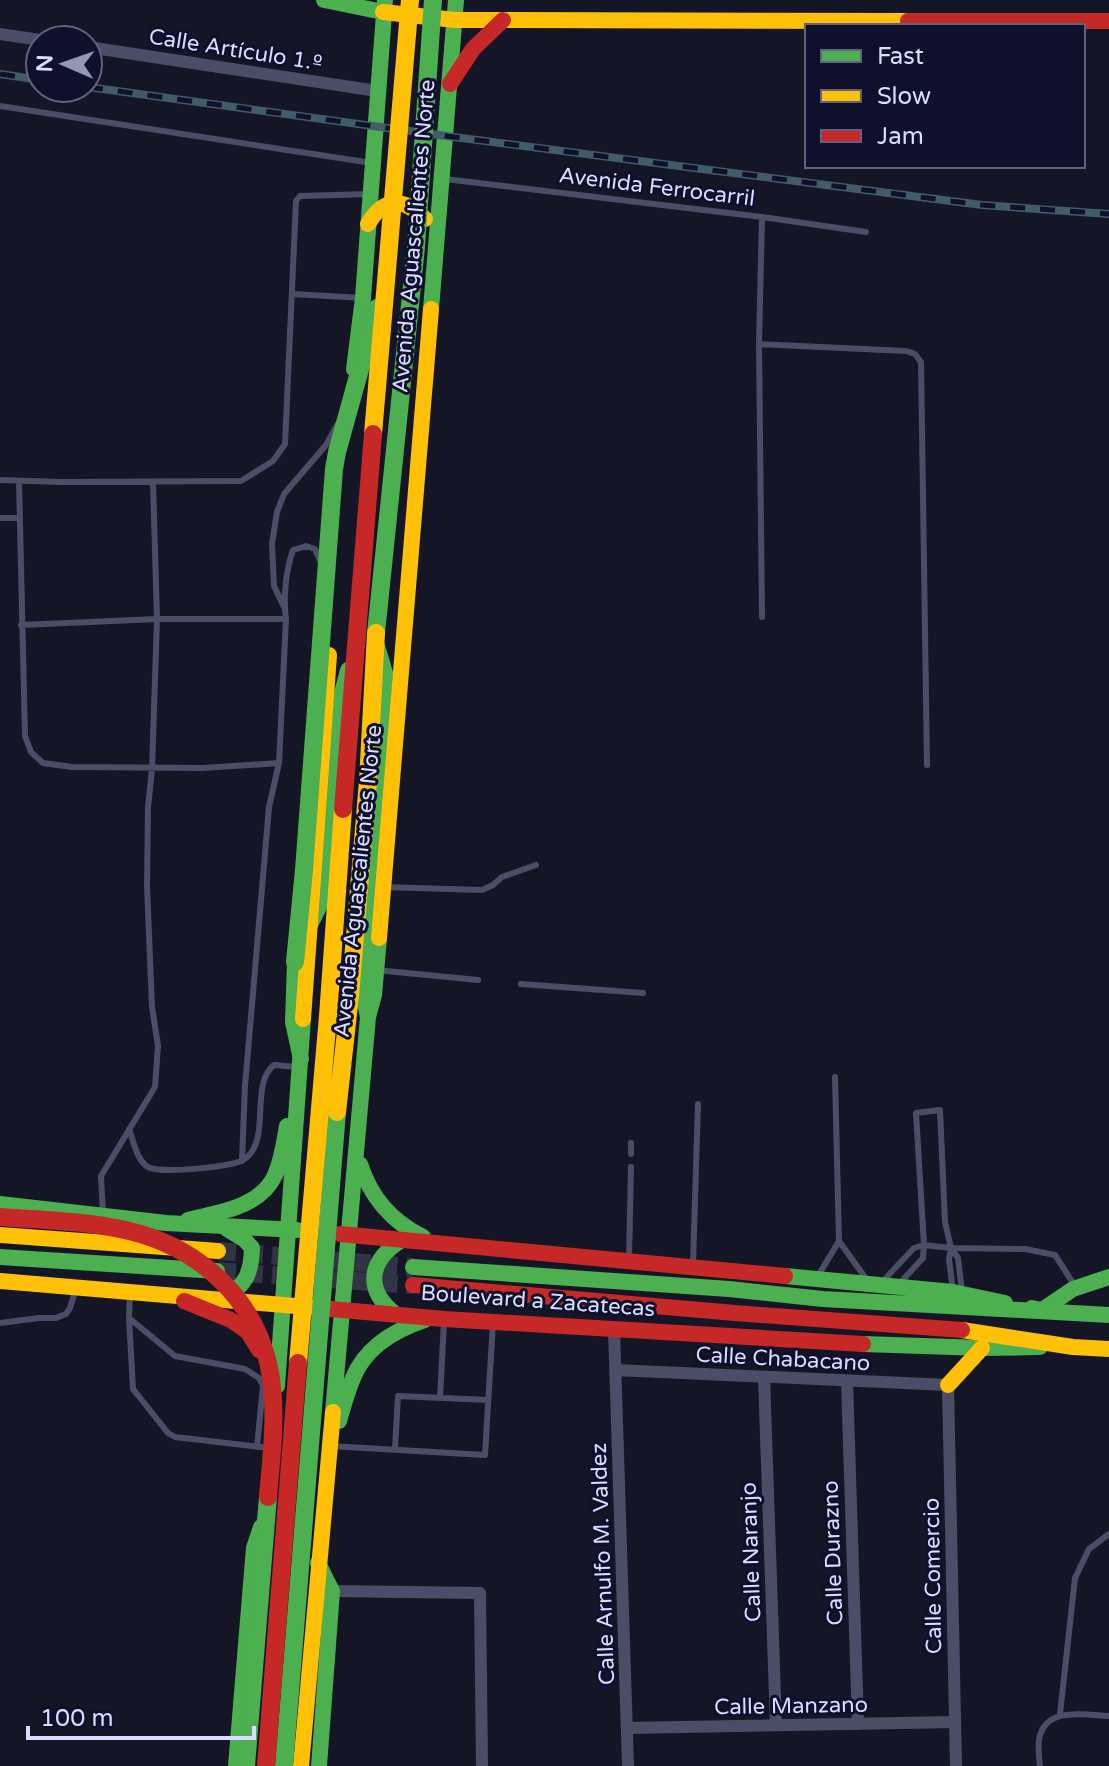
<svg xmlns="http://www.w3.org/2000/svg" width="1109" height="1766" viewBox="0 0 1109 1766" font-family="'Varela Round',sans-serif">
<rect width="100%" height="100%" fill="#151625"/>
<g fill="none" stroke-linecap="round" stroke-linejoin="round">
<!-- primary-tunnel -->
<path stroke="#323446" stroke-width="18" stroke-dasharray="18 9" stroke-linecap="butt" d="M218,1251L413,1267
M218,1271L413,1285"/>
<!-- lane -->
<path stroke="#494e66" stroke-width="6" d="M0,106L372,163
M445,179L762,217L866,232
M762,217L759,344L762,617
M292,294L363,298
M759,344L906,351L915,354L921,362L927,765
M0,480L61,482L241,481L273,461L285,444L296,201L300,196L370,194
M19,481L25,736L31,752L43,763L72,767L203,768L279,763
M0,518H18
M284,607L274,586L272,544L277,512L284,494L326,445L337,425
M21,625L157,619H286
M383,887L482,890L493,885L502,877L536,865
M376,970L478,980
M521,984L643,993
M129,1129C133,1140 137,1161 148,1167C161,1174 227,1167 241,1161C246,1159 252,1153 254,1148C266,1125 253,1081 274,1065L297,1067
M631,1154V1143
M242,1161L245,1086L269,807L279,763L286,619C283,597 286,570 293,550L306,546L315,549L321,563
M103,1215L101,1176L155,1087L158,1046L152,1007L147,886L148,808L152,769L157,619L153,483
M839,1241L867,1280
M951,1248L949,1259L953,1292
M629,1260L631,1167
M693,1264L698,1104
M818,1276L839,1241L835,1077
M883,1281L914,1248L924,1245L951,1248L1025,1249L1055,1255L1075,1286
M899,1284L923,1258L924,1245L916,1113L940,1110L945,1222L951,1248L958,1258L962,1291
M130,1292L129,1318L133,1389L168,1433L175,1437L269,1448
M129,1318L175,1356L245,1369L259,1378L263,1386L257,1447
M0,1323L39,1318H56L66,1314L70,1308L76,1288
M440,1398L444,1322
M330,1446L485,1455L493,1322
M395,1449L398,1396L488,1400
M1060,1714L1075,1578L1089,1549L1109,1534
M1040,1766C1039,1758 1038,1748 1039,1740C1044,1706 1085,1715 1109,1716"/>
<!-- street -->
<path stroke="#494e66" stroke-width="12" d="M0,34L40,40
M88,47L377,91
M614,1329L628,1766
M616,1370L948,1385L956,1766
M764,1377L776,1725
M847,1381L858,1724
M332,1591L480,1593L482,1766
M627,1728L955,1722"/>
<!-- fast -->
<path stroke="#4caf50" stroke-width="16" d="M324,0L383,12
M431,309L456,0
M354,369L363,298L385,0
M310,925L321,903L342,693L348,670
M295,962L293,1022L301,1059
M368,1017L363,992L385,673L377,646
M360,1164C371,1198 391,1221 423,1237
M0,1204L166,1223L297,1230
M188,1220C219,1212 260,1208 275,1175C282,1160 284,1142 287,1126
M0,1257L217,1271
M413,1267L729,1289L823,1299L1109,1315
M785,1276L953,1292L1005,1303
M225,1299C246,1283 251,1275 252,1248L245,1240L227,1229
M1032,1308L1042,1310L1073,1289L1109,1277
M395,1314C364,1289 369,1260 402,1240
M863,1344L982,1348L1040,1347
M277,1386L303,1019
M333,1412L368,1017L374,995L379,938
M339,1421C343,1407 347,1392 353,1378C365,1348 395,1330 425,1320
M318,1563L332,1591L319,1766
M236,1766L254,1548L261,1527"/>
<!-- slow -->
<path stroke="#ffc107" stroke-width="16" d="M383,12L455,20L908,21
M368,224C384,197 403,197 425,219
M379,938L431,309
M303,1019L329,655
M0,1235L218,1251
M0,1281L331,1309
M962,1330L1073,1347L1109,1349
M948,1385L982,1348
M301,1766L333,1412"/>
<!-- jam -->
<path stroke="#c62828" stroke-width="16" d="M908,21H1109
M450,84L473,49L503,20
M340,1234L785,1276
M413,1285L735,1313L962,1330
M184,1301L231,1320L248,1332L259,1350
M331,1309L444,1319L863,1344"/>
<!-- rail casing -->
<g stroke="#405c67" stroke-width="8">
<path id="rail" d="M0,74L40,80
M88,87L446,136L982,205L1109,214"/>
</g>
<!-- rail -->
<use href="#rail" stroke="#0e102c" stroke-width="5" stroke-dasharray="15" stroke-linecap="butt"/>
<!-- fast-bridge -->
<path stroke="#4caf50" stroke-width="18" d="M376,633L416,247L433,0
M295,962L304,870L334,469L337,452L377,308
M246,1766L268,1497
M284,1766L337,1112"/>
<!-- slow-bridge -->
<path stroke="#ffc107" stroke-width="18" d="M373,434L410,0
M337,1112L350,996L368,781L376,633
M298,1363L328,1016L343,809"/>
<!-- jam-bridge -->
<path stroke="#c62828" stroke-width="18" d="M343,809L373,434
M0,1217C91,1224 173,1220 236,1297C256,1322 269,1354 272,1387C276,1423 271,1460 268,1497
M266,1766L298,1363"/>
</g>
<g text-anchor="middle" stroke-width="6" stroke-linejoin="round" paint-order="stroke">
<!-- street labels -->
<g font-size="22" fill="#d9ddff" stroke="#0e102c">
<text transform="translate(236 49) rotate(9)" y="8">Calle Artículo 1.º</text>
<text transform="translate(657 186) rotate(7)" y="8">Avenida Ferrocarril</text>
<text transform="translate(413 236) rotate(-85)" y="8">Avenida Aguascalientes Norte</text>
<text transform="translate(357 881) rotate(-84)" y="8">Avenida Aguascalientes Norte</text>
<text transform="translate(538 1300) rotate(4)" y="8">Boulevard a Zacatecas</text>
<text transform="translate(783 1358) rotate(3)" y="8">Calle Chabacano</text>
<text transform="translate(750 1552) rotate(-92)" y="8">Calle Naranjo</text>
<text transform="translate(832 1553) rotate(-92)" y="8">Calle Durazno</text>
<text transform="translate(602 1564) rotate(-92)" y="8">Calle Arnulfo M. Valdez</text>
<text transform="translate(932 1576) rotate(-91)" y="8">Calle Comercio</text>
<text transform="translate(791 1705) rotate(-1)" y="8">Calle Manzano</text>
</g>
</g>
<!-- legend -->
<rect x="805" y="24" width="280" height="144" fill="#0e102c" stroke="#5f6280" stroke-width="2"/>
<rect x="821" y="50" width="40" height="12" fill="#4caf50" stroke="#5f6280" stroke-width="2"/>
<text x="877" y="64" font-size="24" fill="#d9ddff">Fast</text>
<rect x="821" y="90" width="40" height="12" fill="#ffc107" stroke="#5f6280" stroke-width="2"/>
<text x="877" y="104" font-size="24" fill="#d9ddff">Slow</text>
<rect x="821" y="130" width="40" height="12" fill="#c62828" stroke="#5f6280" stroke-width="2"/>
<text x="877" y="144" font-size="24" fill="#d9ddff">Jam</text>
<!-- north arrow -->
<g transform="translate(64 64) rotate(272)"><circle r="38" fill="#0e102c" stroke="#5f6280" stroke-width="2"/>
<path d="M0-6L14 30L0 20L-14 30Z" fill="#9497b3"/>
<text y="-12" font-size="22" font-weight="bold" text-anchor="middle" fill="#d9ddff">N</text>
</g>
<!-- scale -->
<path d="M28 1726v12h226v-12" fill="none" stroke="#d9ddff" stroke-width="4"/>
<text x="40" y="1726" font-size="24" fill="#d9ddff" stroke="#0e102c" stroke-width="6" paint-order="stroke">100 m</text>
</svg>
